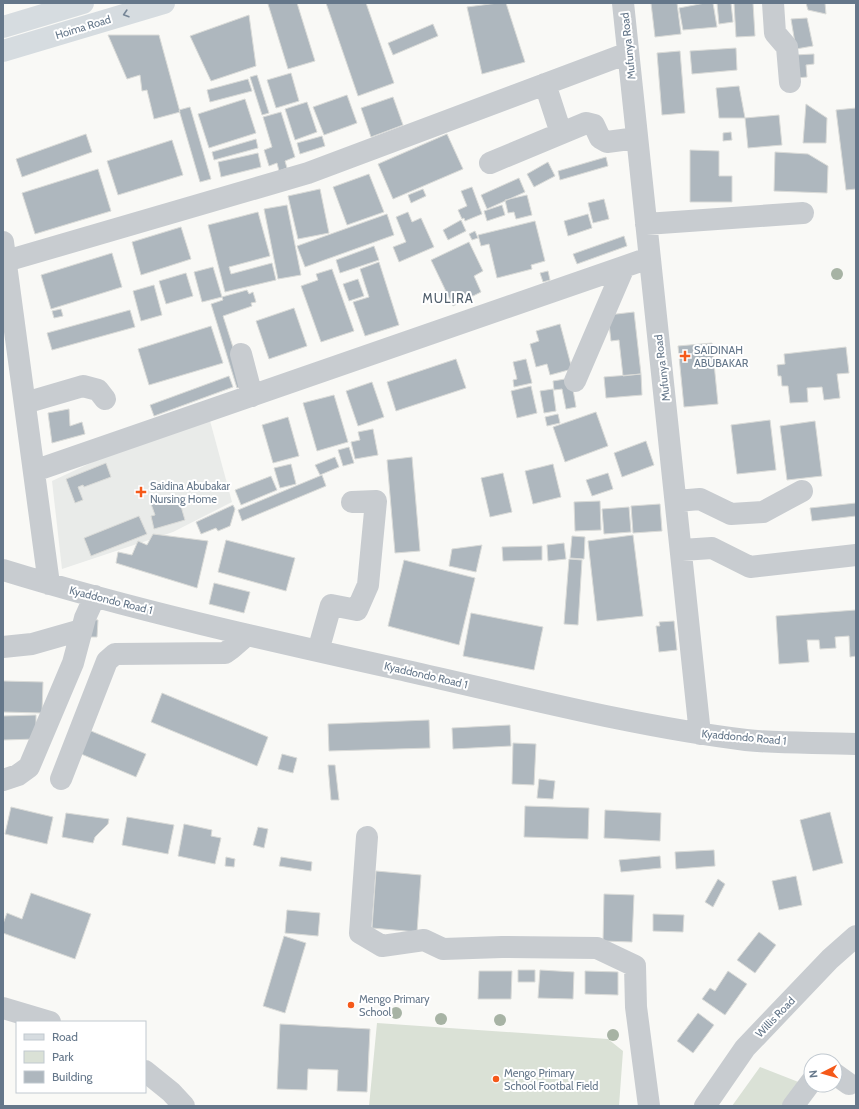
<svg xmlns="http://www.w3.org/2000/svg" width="859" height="1109" viewBox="0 0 859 1109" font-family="Cabin,sans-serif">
<rect width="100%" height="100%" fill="#f9f9f6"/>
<!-- built -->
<path fill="#e9ebe9" d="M209,417L232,502L173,532L62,569L52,481L127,446Z"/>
<!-- green -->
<path fill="#dae1d6" d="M377,1023L608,1039L623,1051L619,1106H369Z
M760,1067L801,1083L790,1106H732Z"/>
<!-- building -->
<path fill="#aeb7be" stroke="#dadbd8" d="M272,3H297L315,61L288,69L268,4Z
M326,3H366L394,83L358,96Z
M498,3H506L525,62L482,74L467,7Z
M651,3H677L681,34L655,37Z
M705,3H713L717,27L683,30L679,8Z
M717,3H731L733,22L719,24Z
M734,3H753L755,36L736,37Z
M806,3H825L826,14L808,10Z
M249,15L256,66L211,81L190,36Z
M807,18L813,46L796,49L791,19Z
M433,24L438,36L393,55L388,43Z
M108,35H159L180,112L154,119L147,90L142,91L140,75L127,79Z
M736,48L737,70L692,74L690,51Z
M680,51L685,113L662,115L657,53Z
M814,54V64L806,65L807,77L796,78L794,55Z
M291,73L299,101L276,108L267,80Z
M257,75L269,113L262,115L250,77Z
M248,79L252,91L210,102L207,90Z
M739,86L745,118H719L716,88Z
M347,95L357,123L324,135L313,107Z
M393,97L403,125L371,137L361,108Z
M245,99L256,133L209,148L198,114Z
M307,102L317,132L295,140L285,109Z
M806,104L827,118L826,143H803Z
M190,107L211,179L200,182L179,110Z
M856,108V189L846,190L836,110Z
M281,112L295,157L285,161L287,168L279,171L277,163L269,166L264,150L272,147L263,117Z
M779,115L782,145L748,148L745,118Z
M731,132L732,140L723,141V133Z
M86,134L92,152L22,177L16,159Z
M447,134L463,169L393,199L378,164Z
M322,136L325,146L300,154L297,143Z
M256,139L258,148L214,160L212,152Z
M172,140L183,175L118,195L107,161Z
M690,150L719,151V176H732V202H690Z
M775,152L808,154L828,166L827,193L774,191Z
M258,153L261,167L221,177L218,162Z
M606,157L608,166L560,180L558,171Z
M548,162L555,176L534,187L527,174Z
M98,169L111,211L35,234L22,193Z
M369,174L384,212L347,225L333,187Z
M519,178L525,192L487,209L481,195Z
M472,187L482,214L465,221L464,218L462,219L458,210L467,206L461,191Z
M320,189L329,233L298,239L288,196Z
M423,189L426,196L411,203L408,195Z
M527,195L532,215L516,219L514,212L508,213L505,200Z
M604,199L609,219L593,223L588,203Z
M287,205L301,275L278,279L264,209Z
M502,205L505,215L487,221L484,211Z
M258,212L270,256L229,267L231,274L272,263L276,280L225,292L208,225Z
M408,212L412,222L421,218L434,247L399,262L393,247L406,242L396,217Z
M387,214L394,235L305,267L297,246Z
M588,214L592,228L568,236L564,221Z
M461,220L466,231L448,240L443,230Z
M535,221L545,261L531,265L532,269L497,278L489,244L481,246L478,235Z
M181,227L191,259L141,275L132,242Z
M475,231L478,238L472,240L469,234Z
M624,236L627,246L577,264L573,254Z
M469,242L483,271L474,276L481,292L453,306L431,260Z
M374,246L379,260L340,273L336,260Z
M112,253L122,287L51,309L41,275Z
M379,262L399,325L365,336L353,302L369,297L360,269Z
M213,267L222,297L202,302L194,272Z
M332,269L354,331L321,342L301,286L318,280L316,274Z
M548,271L550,280L543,282L540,273Z
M186,273L193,296L166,304L159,281Z
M358,279L364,296L349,301L343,284Z
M154,285L162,315L141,321L133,291Z
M247,290L249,294L253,292L256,302L251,303L252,306L223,316L245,385L237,388L211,304L223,300L222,297Z
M294,308L307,346L269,359L256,321Z
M61,309L63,316L54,318L52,311Z
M130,310L135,327L52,350L47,333Z
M634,312L641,374L623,376L619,340L611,341L608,315Z
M560,324L572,369L550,375L547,364L536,367L530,344L539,341L536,331Z
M211,326L223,363L149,385L138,349Z
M712,343L718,404L684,407L678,346Z
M846,347L849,373L837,374L840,398L824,400L822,387L807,388L808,402L790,403L788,386H782L781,376H778L777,365L785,364L784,354Z
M456,359L466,388L396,411L387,382Z
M526,359L532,383L514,387L513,380L517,379L513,362Z
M641,374L642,395L606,398L604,377Z
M229,376L233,387L154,416L150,405Z
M571,378L576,407L566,409L562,389L554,390L553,381Z
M372,382L384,417L358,426L346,391Z
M531,386L537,413L517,418L511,391Z
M553,389L556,411L544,413L540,391Z
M334,395L348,442L317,451L303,403Z
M69,409L70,426L82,422L85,434L52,443L48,413Z
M596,412L608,446L565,462L553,427Z
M558,414L560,423L547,426L545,417Z
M288,417L299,456L273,463L262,425Z
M770,420L776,470L737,474L731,425Z
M815,421L822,476L787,480L780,426Z
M373,429L378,455L355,459L351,442L360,440L358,432Z
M646,441L654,465L622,477L614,453Z
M349,447L354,463L343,466L338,450Z
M335,457L339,467L320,475L315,465Z
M412,457L420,551L395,553L387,460Z
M106,463L111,477L84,487L83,485L78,487L83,500L75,503L66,479Z
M291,464L296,484L280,488L274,468Z
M553,464L561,497L533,504L525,471Z
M503,473L512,512L490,517L481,478Z
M608,473L613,489L592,496L586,480Z
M322,475L326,486L242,521L238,510Z
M271,476L277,490L241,505L235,490Z
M178,496L185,520L154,529L151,516L155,515L151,504Z
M600,501L601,530L575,531L574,502Z
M856,503V516L812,521L810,508Z
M660,504L662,531L633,533L631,506Z
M233,505L235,509L230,526L218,531L216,528L201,534L196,522Z
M629,507L631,532L604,534L602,509Z
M139,516L147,534L91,556L84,538Z
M153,534L208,541L197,588L116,563L118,552L132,555L138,541L147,545Z
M633,535L643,616L597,621L588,541Z
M572,536L585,537L584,559L570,558Z
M226,540L295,558L286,591L218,572Z
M564,543L566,559L548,561L547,545Z
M482,545L476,572L449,566L452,549Z
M542,546V560L503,561L502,547Z
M569,559L582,560L578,625L564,624Z
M404,560L475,578L459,645L388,626Z
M214,583L250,592L244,613L209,604Z
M856,610V656L850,657L849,636L835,637L836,648L820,649L819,640H807L809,662L779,664L776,616Z
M471,613L543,627L534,670L463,656Z
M87,619L98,620L97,637H87Z
M674,621L677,650L659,652L656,626H660L659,622Z
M3,681L43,682L42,713L3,712Z
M162,693L268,737L257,766L151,722Z
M36,715V739L3,740V716Z
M429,720L430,748L329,751L328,724Z
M510,725L511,746L453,749L452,728Z
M84,728L146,754L136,777L74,751Z
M513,743L536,744L534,785L512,784Z
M282,754L297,758L293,773L278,769Z
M328,765H335L339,800H331Z
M539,779L555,781L553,799L537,798Z
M525,806L589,808L588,839L524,837Z
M11,807L53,817L47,844L5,834Z
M605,810L661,813L660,841L604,838Z
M830,812L843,863L813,871L800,820Z
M66,813L109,819L108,824L95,837L93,843L62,837Z
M127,817L174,825L168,854L122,845Z
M184,824L212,830L211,836L221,838L215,864L178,856Z
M258,827L268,829L264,848L253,845Z
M714,850L715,866L676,869L675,852Z
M660,856L661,868L621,872L619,860Z
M226,857L235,859L234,867L225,866Z
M281,857L312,862L311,871L279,866Z
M376,871L421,875L417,932L372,928Z
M796,876L802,905L779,910L772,881Z
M718,879L725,884L713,907L705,902Z
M31,893L91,914L75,959L3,933V924L7,913L22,919Z
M604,894L634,895L632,942L603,941Z
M287,910L320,913L318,936L285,933Z
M653,914L684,915L683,932L653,931Z
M759,932L776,945L755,973L737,960Z
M284,936L306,943L285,1013L263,1006Z
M518,970H535V982H518Z
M540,970L574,972L573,999L538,998Z
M479,971H512L511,999H478Z
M585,971L618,972V995L585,994Z
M728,971L747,984L725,1015L702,999L710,988L715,991Z
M698,1013L714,1025L693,1053L677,1041Z
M280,1024L370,1029L367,1092L337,1091L338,1070L308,1069L307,1090L277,1089Z"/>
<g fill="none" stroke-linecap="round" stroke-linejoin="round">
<!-- minor -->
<path stroke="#c8ccd0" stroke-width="22" d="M623,3L700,734
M773,3L775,33L787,47L790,82
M545,84L561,133
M490,163L586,123L594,125L600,138L607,142L637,138
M646,224L803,213
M3,242L49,584
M6,261L308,173L628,53
M241,354L252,396
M575,381L624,267
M25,403L83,386L98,390L105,399
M34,471L649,258
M677,501L700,499L731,514L763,512L802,491
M682,550L712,548L750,567L856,555
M3,570C136,611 272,641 407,671C519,696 632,726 746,740C782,744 820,742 856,744
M3,647L32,644L81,630
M318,651L331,605L357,610L368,585L376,501L352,502
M61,779L107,661L115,654L225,653L232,648L247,635
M3,780L18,775L29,767L73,663L85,618L95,596
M367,837L360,933L382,946L424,940L443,949L502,947L597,948L635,966L636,1007L649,1106
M3,1008L50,1022
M145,1071L171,1092L184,1106
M835,1074L849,1084
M705,1106L745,1048L830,959L856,936
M793,1106L811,1082"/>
<!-- major -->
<path stroke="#d6dce0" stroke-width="22" d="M3,27L83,3
M3,51L164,3"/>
</g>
<!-- trees -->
<g fill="#a7b3a4">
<circle cx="837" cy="274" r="6"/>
<circle cx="396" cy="1013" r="6"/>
<circle cx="441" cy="1019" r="6"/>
<circle cx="500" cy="1020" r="6"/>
<circle cx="613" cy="1035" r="6"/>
</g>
<!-- one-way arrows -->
<defs><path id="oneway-chevron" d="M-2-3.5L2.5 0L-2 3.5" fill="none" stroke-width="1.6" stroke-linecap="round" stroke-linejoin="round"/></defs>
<use stroke="#768697" href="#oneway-chevron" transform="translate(126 14) rotate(163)"/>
<!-- markers -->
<g fill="#f5591a" stroke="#fff" stroke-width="1.5">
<path d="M683 350h4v4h4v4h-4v4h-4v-4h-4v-4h4z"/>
<path d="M139 486h4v4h4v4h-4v4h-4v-4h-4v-4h4z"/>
<circle cx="351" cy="1005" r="4"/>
<circle cx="496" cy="1079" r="4"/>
</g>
<g text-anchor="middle" stroke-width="4" stroke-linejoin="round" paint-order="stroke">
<!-- street labels -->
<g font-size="11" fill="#65778a" stroke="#fff">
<text transform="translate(83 27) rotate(-17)" y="4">Hoima Road</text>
<text transform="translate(628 46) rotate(-96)" y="4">Mufunya Road</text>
<text transform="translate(662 368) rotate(-97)" y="4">Mufunya Road</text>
<text transform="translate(111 600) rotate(14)" y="4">Kyaddondo Road 1</text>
<text transform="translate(426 675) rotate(13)" y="4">Kyaddondo Road 1</text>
<text transform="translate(744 737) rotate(5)" y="4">Kyaddondo Road 1</text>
<text transform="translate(775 1017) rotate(-46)" y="4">Willis Road</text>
</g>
<!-- poi labels -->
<g font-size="11" fill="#65778a" stroke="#fff" text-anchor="start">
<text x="694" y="354">SAIDINAH<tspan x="694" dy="13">ABUBAKAR</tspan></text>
<text x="150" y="490">Saidina Abubakar<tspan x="150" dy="13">Nursing Home</tspan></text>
<text x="359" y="1003">Mengo Primary<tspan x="359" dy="13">School</tspan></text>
<text x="504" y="1077">Mengo Primary<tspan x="504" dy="13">School Footbal Field</tspan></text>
</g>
<!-- quarter labels -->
<g font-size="13" letter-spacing="1" fill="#53616e" stroke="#fff">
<text x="448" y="303">MULIRA</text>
</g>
</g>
<!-- border -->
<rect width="859" height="1109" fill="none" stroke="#65778a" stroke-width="8"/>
<!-- legend -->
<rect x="16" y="1021" width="130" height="72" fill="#ffffff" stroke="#c1c9d0"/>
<rect x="24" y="1034" width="20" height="6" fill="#d6dce0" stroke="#c1c9d0"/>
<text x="52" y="1041" font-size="12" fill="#65778a">Road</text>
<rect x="24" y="1051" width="20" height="12" fill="#dae1d6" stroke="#c1c9d0"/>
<text x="52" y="1061" font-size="12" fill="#65778a">Park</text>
<rect x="24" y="1071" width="20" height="12" fill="#aeb7be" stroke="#c1c9d0"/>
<text x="52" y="1081" font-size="12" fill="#65778a">Building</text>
<!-- north arrow -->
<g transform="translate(823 1073) rotate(264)"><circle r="19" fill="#ffffff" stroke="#c1c9d0"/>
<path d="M0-3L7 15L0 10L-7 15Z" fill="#f5591a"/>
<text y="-6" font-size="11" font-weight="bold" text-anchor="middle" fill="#65778a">N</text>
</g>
</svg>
